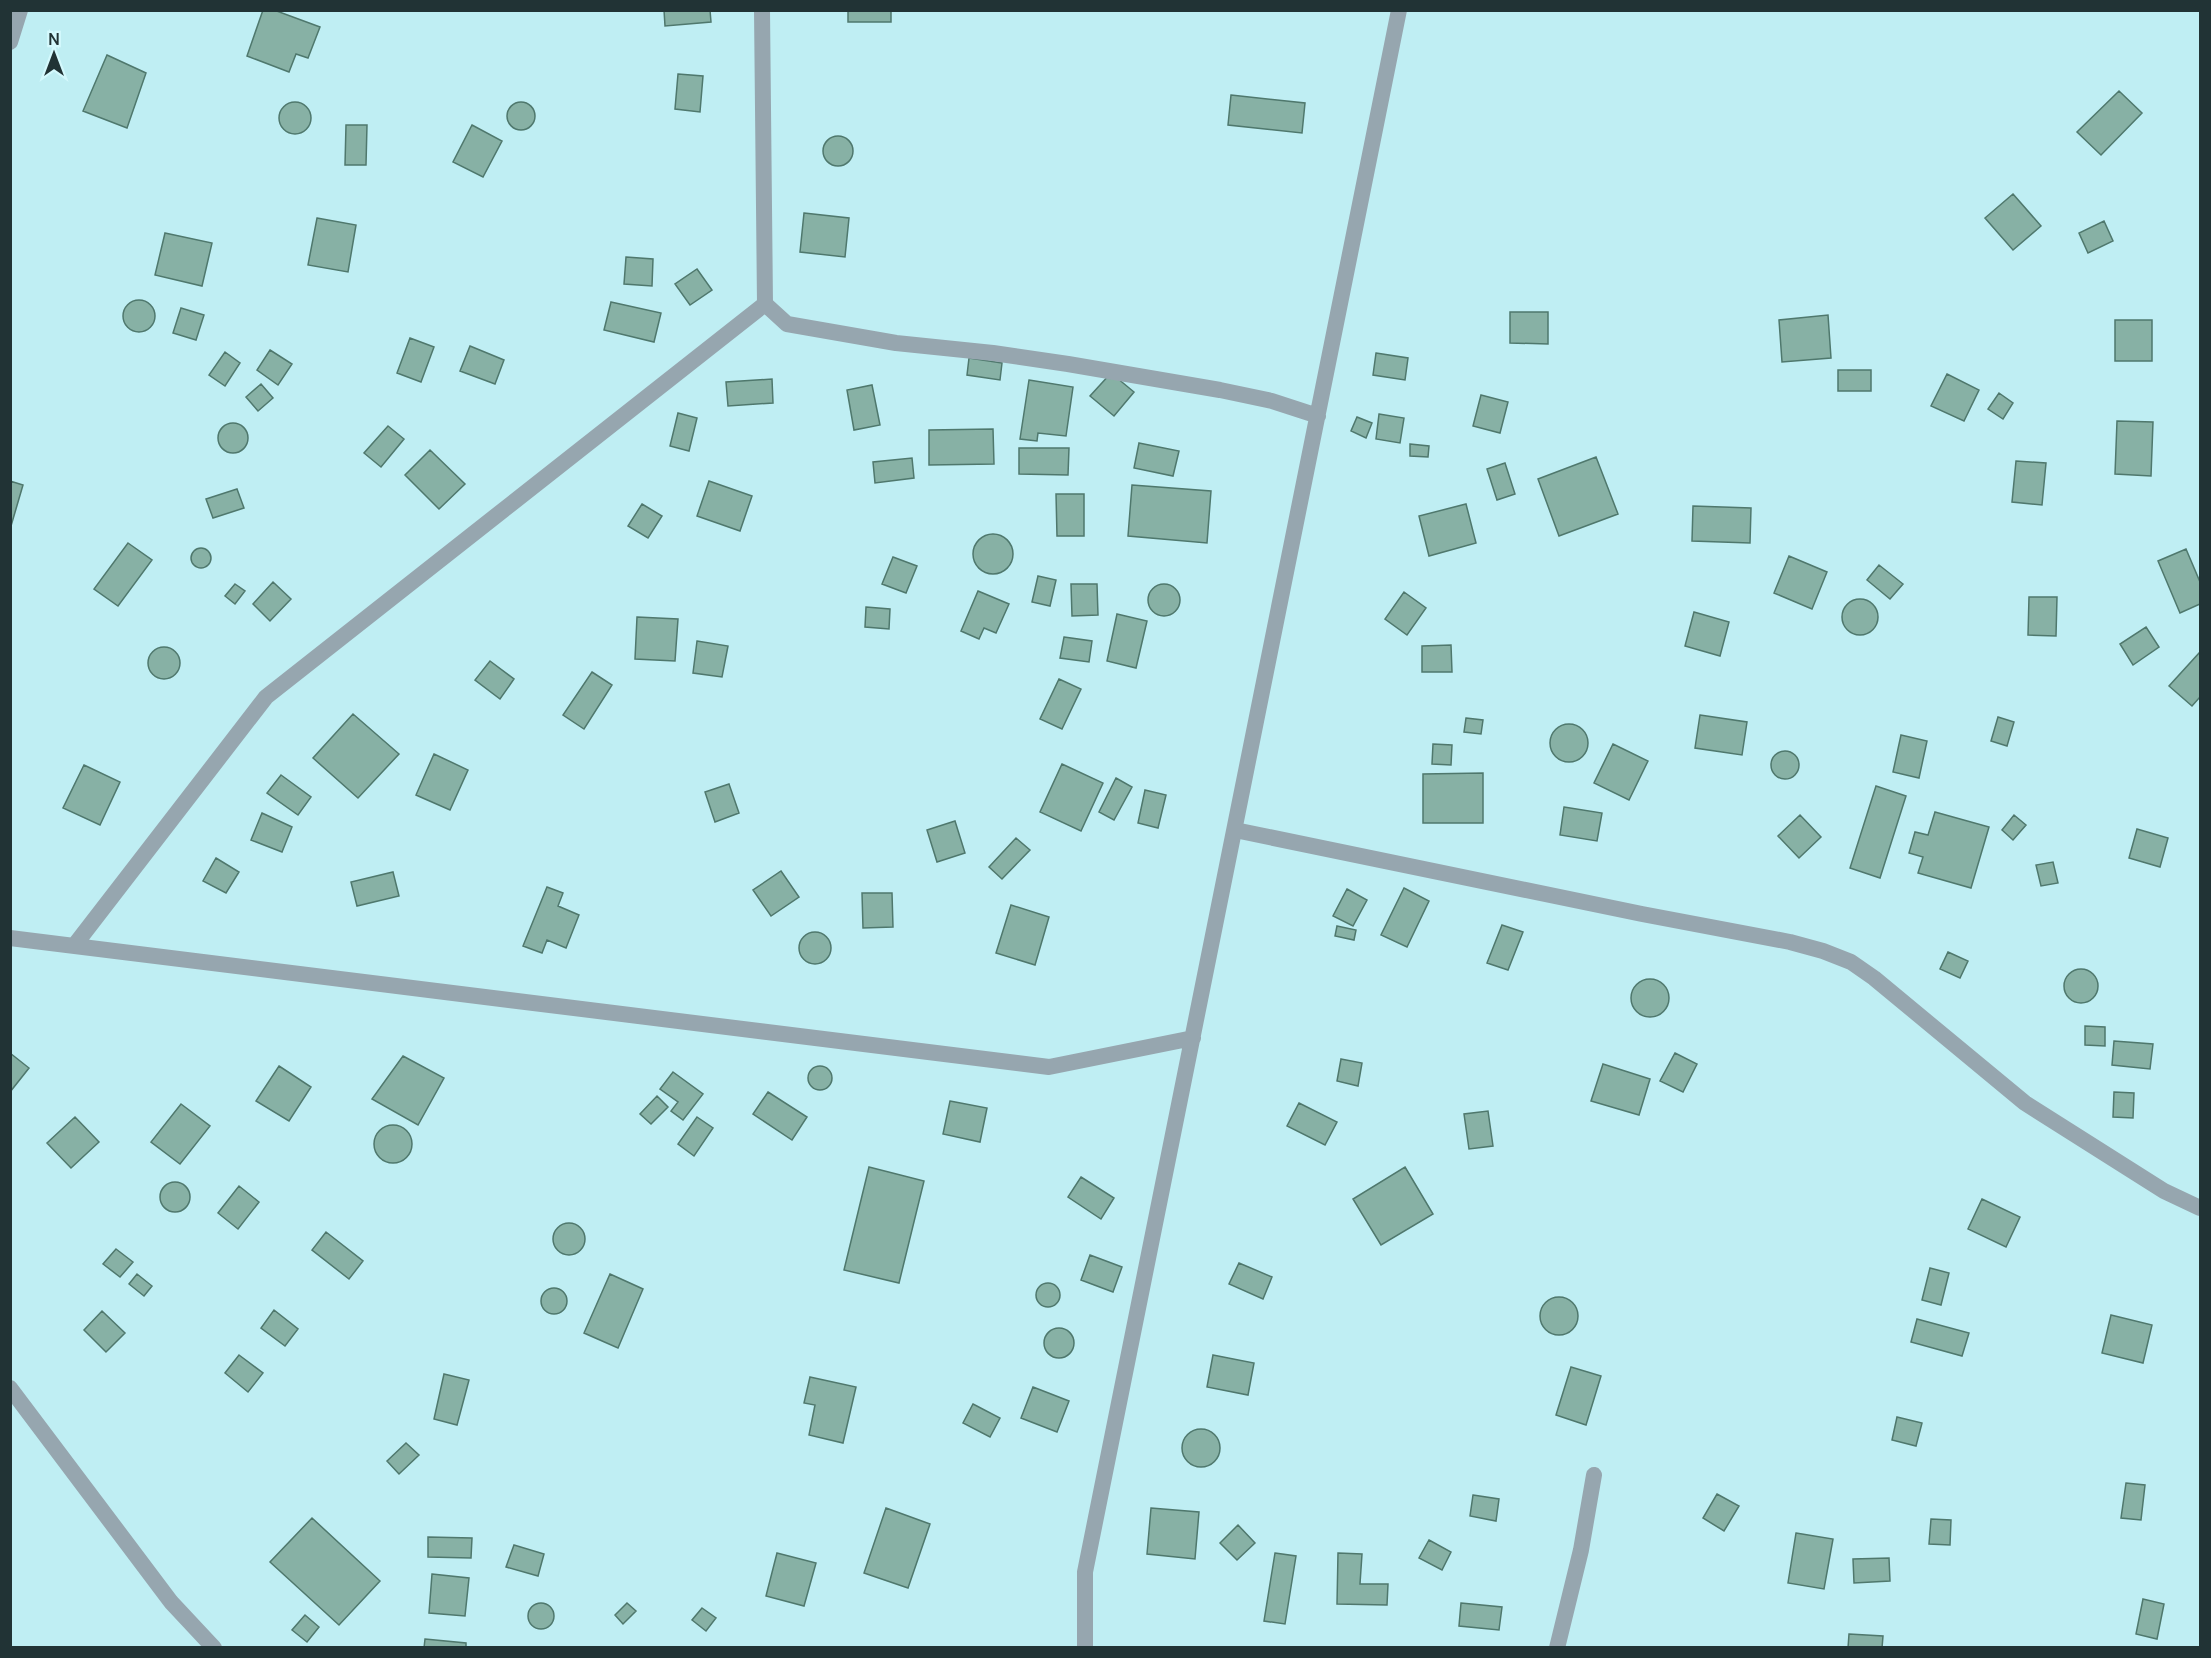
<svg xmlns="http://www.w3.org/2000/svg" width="2211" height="1658" viewBox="0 0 2211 1658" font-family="Manrope,sans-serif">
<rect width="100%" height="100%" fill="#bfeef3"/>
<!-- building -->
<path fill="#87b1a5" stroke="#4f786d" stroke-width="1.5" d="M263,10H274L320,27L308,58L296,54L289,72L247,56Z
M664,10H710L711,22L665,26Z
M848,10H891V22H848Z
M107,55L146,73L127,128L83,111Z
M678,74L703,76L700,112L675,109Z
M2119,91L2142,113L2101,155L2077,132Z
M1231,95L1305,103L1302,133L1228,125Z
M507 116a14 14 0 1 1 28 0a14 14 0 1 1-28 0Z
M279 118a16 16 0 1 1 32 0a16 16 0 1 1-32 0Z
M346,125H367L366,165H345Z
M472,125L502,141L483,177L453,162Z
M823 151a15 15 0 1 1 30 0a15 15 0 1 1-30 0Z
M2013,194L2041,226L2013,250L1985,218Z
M804,213L849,218L845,257L800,252Z
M317,218L356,225L348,272L308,265Z
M2104,221L2113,241L2088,253L2079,233Z
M165,233L212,243L202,286L155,275Z
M626,257L653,259L652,286L624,284Z
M697,269L712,290L690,305L675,284Z
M123 316a16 16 0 1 1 32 0a16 16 0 1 1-32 0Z
M611,302L661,313L654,342L604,330Z
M181,308L204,315L196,340L173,333Z
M1510,312H1548V344L1510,343Z
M1828,315L1831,358L1782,362L1779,320Z
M2115,320H2152V361H2115Z
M410,338L434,347L421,382L397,373Z
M470,346L504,360L495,384L460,371Z
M270,350L292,364L278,385L257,370Z
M225,352L240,363L225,386L209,375Z
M1376,353L1408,358L1405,380L1373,375Z
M969,358L1002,363L1000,380L967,375Z
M1838,370H1871V391H1838Z
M1111,373L1134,392L1114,416L1090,396Z
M1947,374L1979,390L1964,421L1931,406Z
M772,379L773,403L728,406L726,382Z
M1029,380L1073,387L1066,436L1038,433L1037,441L1020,439Z
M261,384L273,398L258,411L246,397Z
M872,385L880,425L854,430L847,390Z
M1999,393L2013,403L2003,419L1988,409Z
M1481,395L1508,402L1500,433L1473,426Z
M678,413L697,418L689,451L670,446Z
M1379,414L1404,418L1400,443L1376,439Z
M1357,417L1372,423L1366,438L1351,431Z
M2117,421L2153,422L2151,476L2115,474Z
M218 438a15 15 0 1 1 30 0a15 15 0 1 1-30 0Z
M388,426L404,439L381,467L364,453Z
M993,429L994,464L929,465V430Z
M1139,443L1179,451L1173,476L1134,468Z
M1410,444L1429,446L1428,457L1410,456Z
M1019,448H1069L1068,475L1019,474Z
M430,450L465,484L439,509L405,475Z
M1596,457L1618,514L1559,536L1538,479Z
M912,458L914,478L875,483L873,462Z
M2016,461L2046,463L2042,505L2012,502Z
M1505,463L1515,494L1497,500L1487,469Z
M10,481L23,485L11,526H10Z
M709,481L752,496L740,531L697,516Z
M1132,485L1211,491L1207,543L1128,536Z
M237,489L244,508L213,518L206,499Z
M1056,494H1084V536H1057Z
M642,504L662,516L648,538L628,526Z
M1466,504L1476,543L1429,556L1419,516Z
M1693,506L1751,508L1750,543L1692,541Z
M973 554a20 20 0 1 1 40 0a20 20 0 1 1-40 0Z
M128,543L152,560L118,606L94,589Z
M191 558a10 10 0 1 1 20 0a10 10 0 1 1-20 0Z
M2186,549L2200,582V604L2180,613L2158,561Z
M1789,556L1827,572L1812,609L1774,593Z
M893,557L917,566L906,593L882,584Z
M1879,565L1903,584L1890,599L1867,580Z
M1038,576L1056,580L1050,606L1032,602Z
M273,582L291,599L270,621L253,604Z
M1148 600a16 16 0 1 1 32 0a16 16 0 1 1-32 0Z
M235,584L245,591L235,604L225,596Z
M1071,584H1097L1098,615L1072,616Z
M978,591L1009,604L996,633L984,628L979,639L961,631Z
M1404,592L1426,608L1407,635L1385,619Z
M2029,597H2057L2056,636L2028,635Z
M1842 617a18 18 0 1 1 36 0a18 18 0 1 1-36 0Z
M866,607L890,609L889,629L865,627Z
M1694,612L1729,622L1720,656L1685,646Z
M1117,614L1147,621L1136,668L1107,661Z
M637,617L678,619L675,661L635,659Z
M2146,627L2159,647L2133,665L2120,644Z
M1064,637L1092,641L1089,662L1060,658Z
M697,641L728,646L722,677L693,673Z
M1451,645L1452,672H1422V646Z
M148 663a16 16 0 1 1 32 0a16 16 0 1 1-32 0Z
M2200,652V697L2192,706L2169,686Z
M490,661L514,679L500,699L475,680Z
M592,672L612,685L584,729L563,715Z
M1059,679L1081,689L1062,729L1040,719Z
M353,714L399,754L358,798L313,758Z
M1700,715L1747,722L1742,755L1695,748Z
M1998,717L2014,722L2007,746L1991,741Z
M1466,718L1483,720L1481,734L1464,732Z
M1550 743a19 19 0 1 1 38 0a19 19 0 1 1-38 0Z
M1901,735L1927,741L1919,778L1893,772Z
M1433,744L1452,745L1451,765L1432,764Z
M1613,744L1648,761L1629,800L1594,783Z
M1771 765a14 14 0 1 1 28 0a14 14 0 1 1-28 0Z
M434,754L468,770L450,810L416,795Z
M1062,764L1103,783L1081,831L1040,812Z
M84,765L120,782L100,825L63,808Z
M1483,773V823H1423V774Z
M281,775L311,797L298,815L267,793Z
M1116,778L1132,787L1114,820L1099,812Z
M729,784L739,813L715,822L705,792Z
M1876,786L1906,796L1880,878L1850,868Z
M1145,790L1166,795L1158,828L1138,823Z
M1564,807L1602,813L1597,841L1560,835Z
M1935,812L1989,827L1971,888L1918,873L1923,857L1909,853L1915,832L1928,835Z
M262,813L292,827L282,852L251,840Z
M1800,815L1821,837L1799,858L1778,836Z
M2014,815L2026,825L2013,840L2002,830Z
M955,821L965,853L937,862L927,830Z
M2137,829L2168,838L2160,867L2129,858Z
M1016,838L1030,850L1002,879L989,867Z
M216,858L239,872L226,893L203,881Z
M2053,862L2058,883L2041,886L2036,865Z
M781,871L799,897L771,916L753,890Z
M393,872L399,896L357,906L351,882Z
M547,887L563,893L558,906L579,915L566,948L547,940L542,953L523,946Z
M1404,888L1429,901L1407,947L1381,935Z
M1347,889L1367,900L1353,926L1333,916Z
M862,893H892L893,927L863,928Z
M1011,905L1049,917L1035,965L996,953Z
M1502,925L1523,932L1508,970L1487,963Z
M1337,926L1356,930L1354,940L1335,936Z
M799 948a16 16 0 1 1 32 0a16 16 0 1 1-32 0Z
M1948,952L1968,961L1960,978L1940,969Z
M2064 986a17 17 0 1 1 34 0a17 17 0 1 1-34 0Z
M1631 998a19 19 0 1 1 38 0a19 19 0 1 1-38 0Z
M2085,1026L2105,1027V1046L2085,1045Z
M2114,1041L2153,1044L2150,1069L2112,1065Z
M10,1053L29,1068L10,1092Z
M1675,1053L1697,1064L1683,1092L1660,1081Z
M403,1056L444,1078L418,1125L372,1099Z
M1341,1059L1362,1063L1358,1086L1337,1081Z
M1603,1064L1650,1079L1639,1115L1591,1101Z
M279,1066L311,1087L289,1121L256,1101Z
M808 1078a12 12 0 1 1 24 0a12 12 0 1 1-24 0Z
M673,1072L703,1094L683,1120L671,1111L678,1102L660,1089Z
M768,1092L807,1117L792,1140L753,1114Z
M2114,1092L2134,1093L2133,1118L2113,1117Z
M657,1096L668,1107L651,1124L640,1114Z
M950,1101L987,1108L980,1142L943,1134Z
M1299,1103L1337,1122L1325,1145L1287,1126Z
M181,1104L210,1126L180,1164L151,1142Z
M1488,1111L1493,1146L1469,1149L1464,1114Z
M75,1117L99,1142L71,1168L47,1143Z
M697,1117L713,1128L694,1156L678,1144Z
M374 1144a19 19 0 1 1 38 0a19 19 0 1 1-38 0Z
M869,1167L924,1181L899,1283L844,1270Z
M1405,1167L1433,1214L1381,1245L1353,1199Z
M1081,1177L1114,1198L1101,1219L1068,1197Z
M160 1197a15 15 0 1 1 30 0a15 15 0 1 1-30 0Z
M239,1186L259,1202L238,1229L218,1213Z
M1982,1199L2020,1217L2006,1247L1968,1229Z
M553 1239a16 16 0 1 1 32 0a16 16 0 1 1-32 0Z
M326,1232L363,1261L349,1279L312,1250Z
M116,1249L133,1262L120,1277L103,1264Z
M1090,1255L1122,1267L1113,1292L1081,1280Z
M1239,1263L1272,1277L1263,1299L1229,1284Z
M1930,1268L1949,1273L1941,1305L1922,1300Z
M137,1274L152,1286L144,1296L129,1284Z
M610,1274L643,1289L618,1348L584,1333Z
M1036 1295a12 12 0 1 1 24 0a12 12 0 1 1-24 0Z
M541 1301a13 13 0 1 1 26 0a13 13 0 1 1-26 0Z
M1540 1316a19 19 0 1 1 38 0a19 19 0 1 1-38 0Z
M274,1310L298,1329L285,1346L261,1328Z
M102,1311L125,1333L106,1352L84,1330Z
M2111,1315L2152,1325L2143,1363L2102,1353Z
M1917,1319L1969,1333L1962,1356L1911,1342Z
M1044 1343a15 15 0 1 1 30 0a15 15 0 1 1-30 0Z
M239,1355L263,1373L248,1392L225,1373Z
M1213,1355L1254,1363L1248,1395L1207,1387Z
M1571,1367L1601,1376L1586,1425L1556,1415Z
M444,1374L469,1380L457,1425L434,1419Z
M810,1377L856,1387L843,1443L809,1435L815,1405L804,1403Z
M1033,1387L1069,1401L1057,1432L1021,1418Z
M973,1404L1000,1418L990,1437L963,1423Z
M1897,1417L1922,1423L1916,1446L1892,1440Z
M1182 1448a19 19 0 1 1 38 0a19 19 0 1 1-38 0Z
M406,1443L419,1455L399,1474L387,1461Z
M2126,1483L2145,1485L2141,1520L2121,1518Z
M1717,1494L1739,1506L1724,1531L1703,1518Z
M1473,1495L1499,1499L1496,1521L1470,1516Z
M886,1508L930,1524L908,1588L864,1573Z
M1151,1508L1199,1512L1195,1559L1147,1554Z
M312,1518L380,1581L339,1625L270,1562Z
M1931,1519L1951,1520L1950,1545L1929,1544Z
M1238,1525L1255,1543L1237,1560L1220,1543Z
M1796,1533L1833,1539L1824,1589L1788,1583Z
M428,1537L472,1538L471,1558L428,1557Z
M1429,1540L1451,1552L1442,1570L1419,1558Z
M514,1545L544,1554L538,1576L506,1567Z
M777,1553L816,1563L804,1606L766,1596Z
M1275,1553L1296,1556L1285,1624L1264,1621Z
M1338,1553L1362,1554L1360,1584H1388L1387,1605L1337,1604Z
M1889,1558L1890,1581L1854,1583L1853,1559Z
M432,1574L469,1578L465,1616L429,1613Z
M2143,1599L2164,1604L2157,1639L2136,1634Z
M528 1616a13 13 0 1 1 26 0a13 13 0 1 1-26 0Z
M627,1603L636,1611L623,1624L615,1615Z
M1461,1603L1502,1607L1499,1630L1459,1626Z
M702,1608L716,1618L706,1631L692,1620Z
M305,1615L319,1627L307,1642L292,1630Z
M1849,1634L1883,1636L1882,1648H1848Z
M425,1639L466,1643V1648H424Z"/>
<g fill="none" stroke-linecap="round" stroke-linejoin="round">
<!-- minor -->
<path stroke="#96a6af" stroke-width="16" d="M10,42L20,10
M765,304L787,324L896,343L993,353L1068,364L1220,390L1272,401L1318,416
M1235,830L1642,914L1790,942L1823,951L1851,962L1874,978L2025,1103L2164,1191L2200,1208
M10,938L1049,1067L1193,1038
M74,946L266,697L765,304L762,10
M10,1388L171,1602L214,1648
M1085,1648V1572L1399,10
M1557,1648L1581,1550L1594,1475"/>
</g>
<!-- border -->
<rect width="2211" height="1658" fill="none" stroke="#213335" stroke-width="24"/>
<!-- north arrow -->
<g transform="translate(54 54)" stroke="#d4f9fd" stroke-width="4.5" paint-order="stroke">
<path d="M0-4.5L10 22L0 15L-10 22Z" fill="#213335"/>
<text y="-9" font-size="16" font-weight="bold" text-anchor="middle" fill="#213335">N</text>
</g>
</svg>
